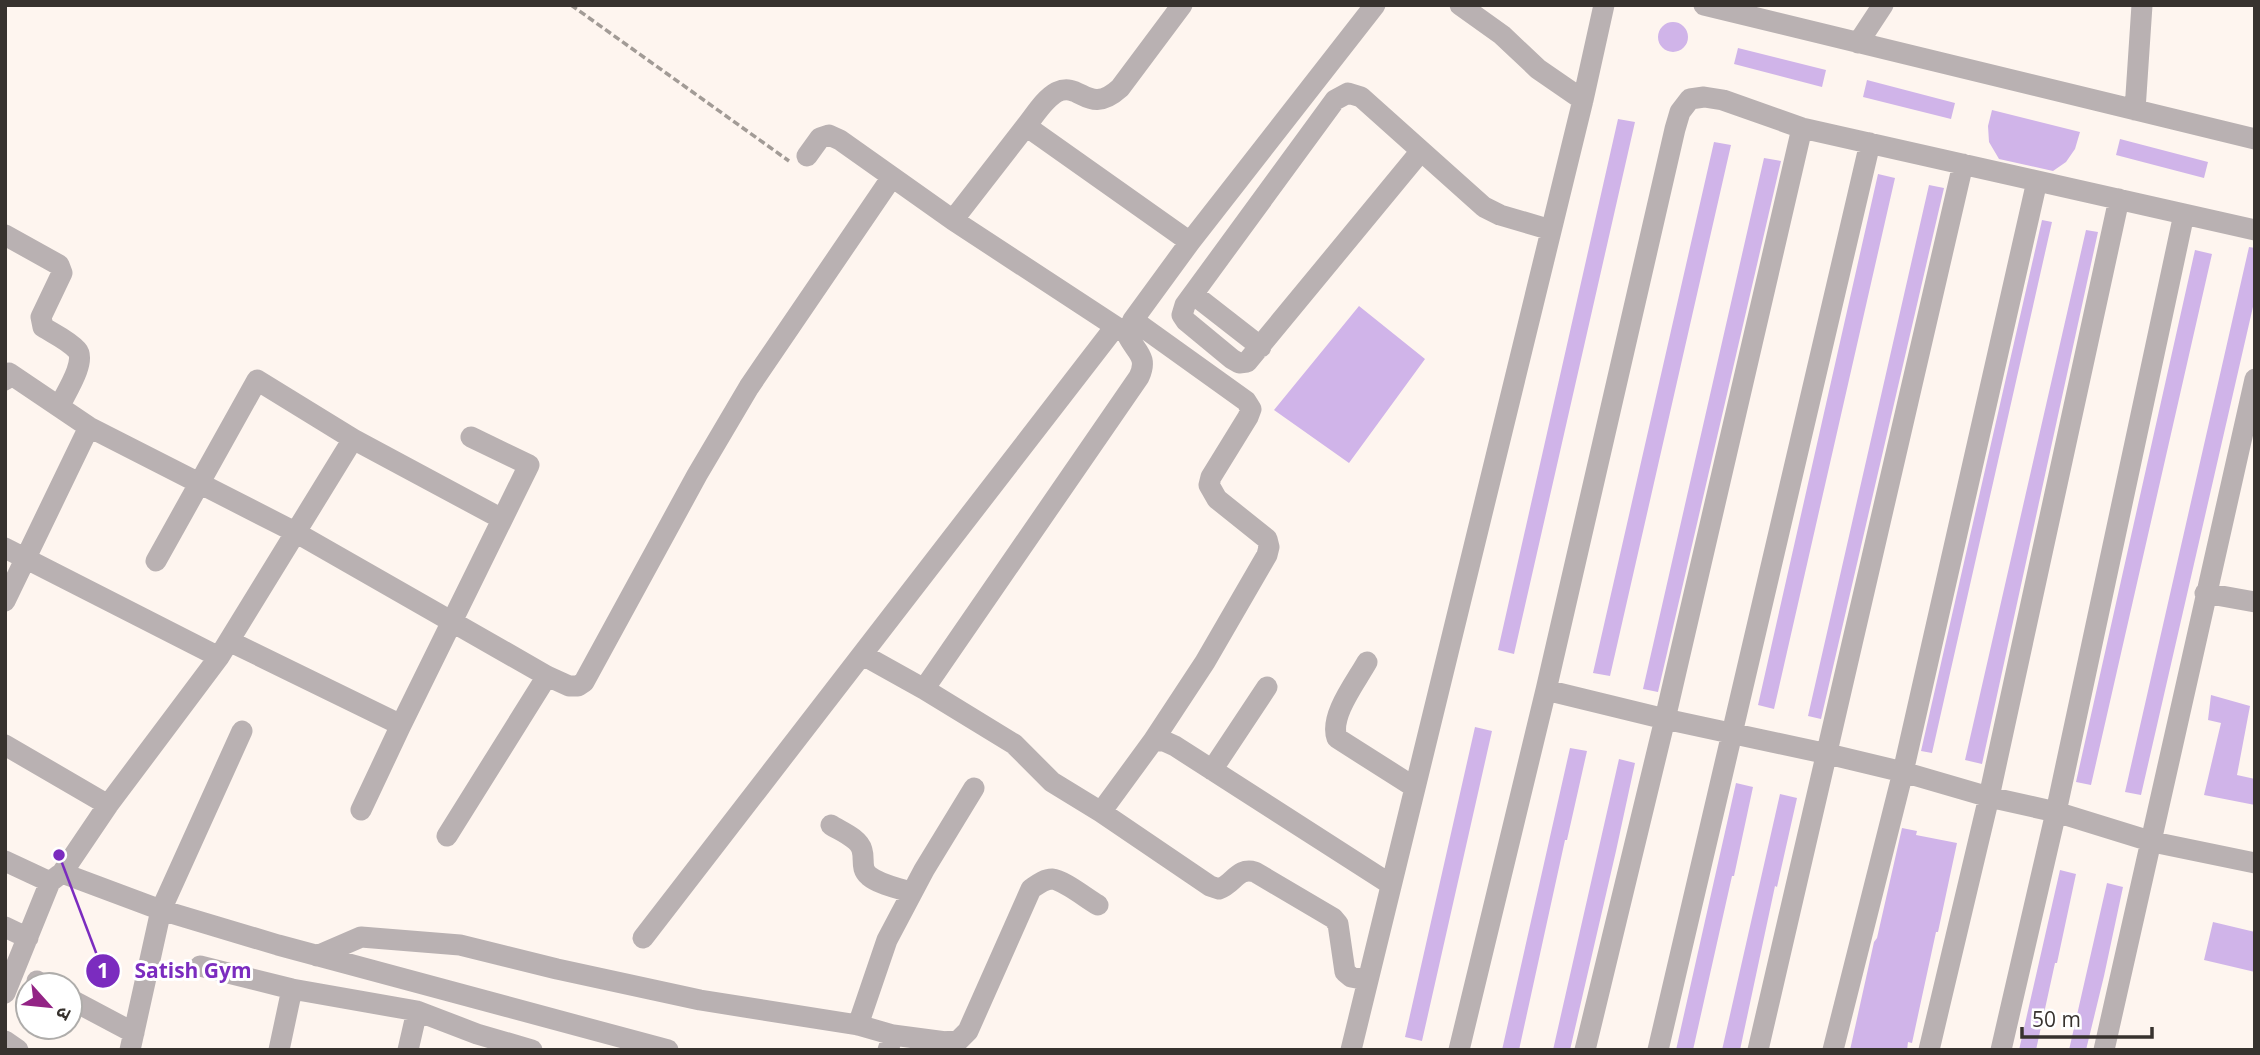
<svg xmlns="http://www.w3.org/2000/svg" width="2260" height="1055" viewBox="0 0 2260 1055" font-family="'Open Sans','Noto Sans Devanagari',sans-serif">
<rect width="100%" height="100%" fill="#fef5ef"/>
<!-- building -->
<path fill="#d0b4e9" d="M1658 37a15 15 0 1 1 30 0a15 15 0 1 1-30 0Z
M1738,48L1826,70L1822,87L1734,64Z
M1867,80L1955,103L1951,119L1863,97Z
M1992,110L2080,132L2075,149L2066,162L2053,171L1999,159L1989,142L1988,126Z
M1618,119L1635,122L1514,654L1498,650Z
M2120,139L2208,162L2204,178L2116,155Z
M1714,142L1731,145L1610,676L1593,673Z
M1764,158L1781,161L1658,692L1643,689Z
M1878,174L1895,178L1774,709L1758,705Z
M1929,185L1944,188L1821,719L1808,716Z
M2042,220L2052,222L1932,753L1921,751Z
M2086,230L2098,232L1982,764L1965,760Z
M2249,247L2255,248V298L2141,795L2125,792Z
M2195,250L2212,254L2091,785L2076,782Z
M1359,306L1425,359L1349,463L1274,410Z
M2211,695L2250,706L2237,775L2255,779V805L2204,795L2221,723L2208,720Z
M1475,727L1492,731L1422,1041L1405,1037Z
M1570,748L1587,751L1567,840H1565L1519,1050H1502Z
M1619,759L1635,763L1616,851L1570,1050H1553Z
M1736,783L1753,787L1734,876H1732L1693,1050H1676Z
M1780,794L1797,798L1777,887L1775,886L1740,1050H1722Z
M1902,828L1917,831L1916,835L1957,843L1938,932H1936L1912,1043L1908,1042L1907,1050H1850L1874,942L1877,938Z
M2060,870L2076,874L2057,963H2055L2036,1050H2019Z
M2107,883L2123,887L2104,976L2086,1050H2069Z
M2213,922L2255,932V972L2204,960Z"/>
<g fill="none" stroke-linecap="round" stroke-linejoin="round">
<!-- path -->
<path stroke="#a29b96" stroke-width="3.5" stroke-dasharray="7 3.5" stroke-linecap="butt" d="M571,5L789,161"/>
<!-- minor -->
<path stroke="#b9b1b2" stroke-width="21" d="M1375,5L1190,242L1133,320L1127,334C1135,352 1149,356 1139,377L924,689L1014,744L1052,782L1101,812L1153,741H1164L1175,746L1390,884
M1460,5L1502,35L1538,69L1583,100
M1704,5L2255,139
M1858,43L1883,5
M2135,110L2142,5
M1026,126C1035,115 1044,99 1057,92C1081,81 1088,117 1120,88L1182,5
M1421,151L1247,362L1239,363L1232,359L1186,321L1182,315L1185,305L1335,100L1348,93L1361,97L1484,207L1500,215L1551,230
M807,156L820,138L829,135L840,140L953,220L1127,334
M953,220L1026,126L1190,242
M5,235L59,265L62,273L41,317L43,327C54,334 68,340 77,350C87,361 65,394 59,407
M1193,294L1261,347
M1133,320L1246,401L1251,409L1248,417L1211,477L1209,485L1217,499L1267,539L1269,547L1267,555L1205,662L1153,741
M5,380L9,373L89,427L295,532L547,676L569,686H578L584,682L697,475L749,387L892,177
M5,548L219,657
M156,561L257,380L353,439L502,519
M2205,593L2255,602
M5,601L89,427
M229,641L401,725L361,810
M863,655L924,689
M1367,662C1356,682 1329,716 1337,738L1414,787
M1546,690L1665,719L1828,754L1903,772L1989,797L2056,812L2153,842L2255,863
M401,725L529,465L471,437
M242,731L161,910L62,873L108,805L219,657L353,439
M5,745L108,805
M1212,770L1267,687
M1101,812L1210,886L1219,889C1234,884 1237,867 1255,872L1333,918L1338,924L1345,972L1351,977L1367,980
M831,825C840,831 859,838 862,850C865,860 860,868 869,876C880,885 899,888 912,893
M447,836L547,676
M5,861L50,882L59,875
M5,927L28,938
M643,938L1115,327
M317,956L361,937L460,945L557,969L700,1000L858,1025L893,1035L888,1050
M200,966L292,989L417,1011L477,1034L532,1050
M37,981L44,985
M5,993L50,882
M70,999L134,1033
M858,1025L887,940L924,870L974,788
M893,1035L946,1042L959,1040L968,1031L1031,889C1037,885 1044,879 1052,879C1064,880 1087,899 1098,905
M5,1041L18,1050
M130,1050L161,910L278,945L668,1050
M279,1050L292,989
M408,1050L417,1011
M1351,1050L1583,100L1604,5
M1459,1050L1546,690L1675,129L1680,112L1690,99L1704,97L1723,100L1802,128L2255,230
M1585,1050L1665,719L1802,128
M1658,1050L1870,143
M1758,1050L1963,164
M1833,1050L1903,772L2037,181
M1929,1050L1989,797L2119,199
M2001,1050L2056,812L2184,214
M2104,1050C2156,827 2203,602 2255,379"/>
</g>
<!-- callouts -->
<path fill="none" stroke="#7b2cbf" stroke-width="2.5" d="M59 855L103 971"/>
<g fill="#7b2cbf" stroke="#fff" stroke-width="2.5">
<circle cx="59" cy="855" r="7"/>
<circle cx="103" cy="971" r="18"/>
</g>
<g font-size="21" text-anchor="middle" font-weight="bold" fill="#fff">
<text x="103" y="978">1</text>
</g>
<g font-size="21" text-anchor="middle" font-weight="bold" fill="#7b2cbf" stroke="#fff" stroke-width="6" stroke-linejoin="round" paint-order="stroke">
<text x="193" y="978">Satish Gym</text>
</g>
<!-- border -->
<rect width="2260" height="1055" fill="none" stroke="#37322e" stroke-width="14"/>
<!-- north arrow -->
<g transform="translate(49 1006) rotate(117)"><circle r="33" fill="#ffffff" stroke="#afadab" stroke-width="2"/>
<path d="M0-5L12 26L0 18L-12 26Z" fill="#932485"/>
<text y="-10" font-size="19" font-weight="bold" text-anchor="middle" fill="#37322e">उ</text>
</g>
<!-- scale -->
<path d="M2022 1027v10h130v-10" fill="none" stroke="#37322e" stroke-width="3.5"/>
<text x="2032" y="1027" font-size="21" fill="#37322e" stroke="#ffffff" stroke-width="5" paint-order="stroke">50 m</text>
</svg>
